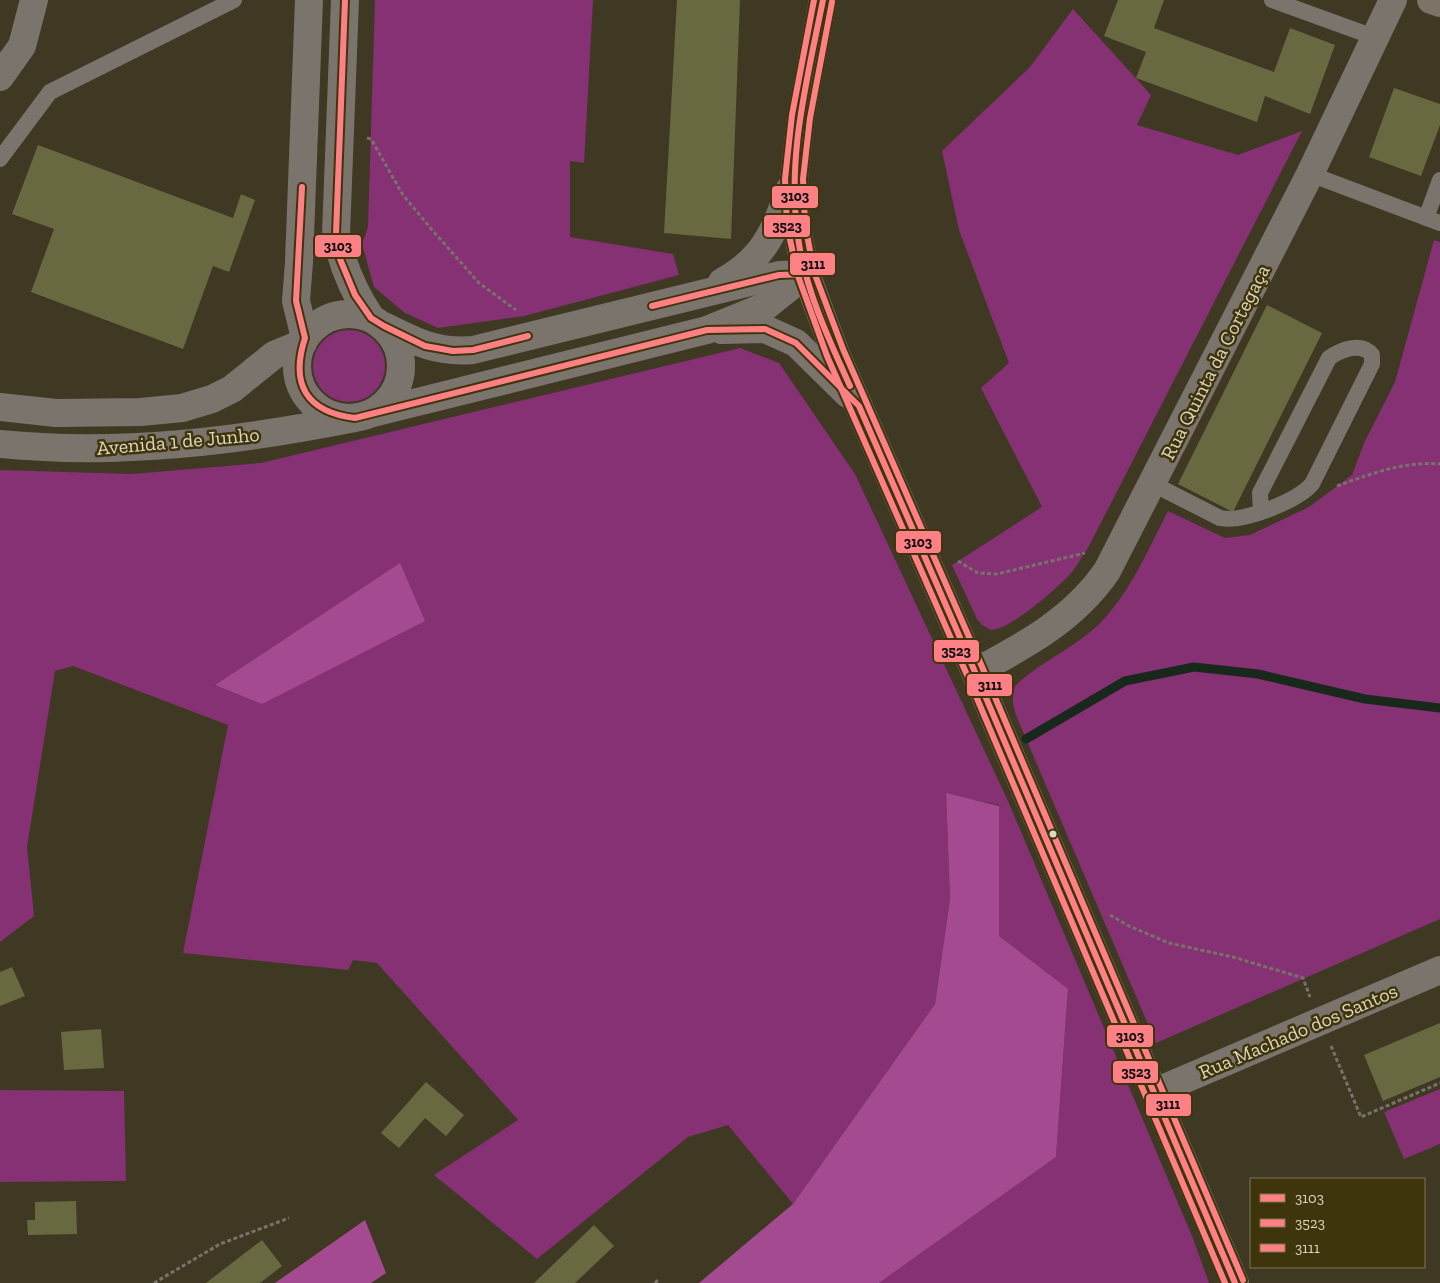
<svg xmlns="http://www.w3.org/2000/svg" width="1440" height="1283" viewBox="0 0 1440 1283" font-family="'Zilla Slab',serif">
<rect width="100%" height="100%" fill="#3f3923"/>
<!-- green -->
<path fill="#853174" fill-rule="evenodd" d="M375,0H593L584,163L570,161V237L673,254L679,275L524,316L438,328L405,313L374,287L362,244L368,227Z
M1073,9L1151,95L1137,125L1238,155L1302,131L1089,546C1083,555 1078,564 1072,572C1059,587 1010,630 991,630L982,625L977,619L952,565L1042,507L981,388L1009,363L959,230L942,151L1030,67Z
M1434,240L1440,242V919L1156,1043L1018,720C1013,708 1011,699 1015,686C1042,660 1078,647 1104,619C1132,588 1149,548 1168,511L1225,538L1250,535L1309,507L1352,475L1364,443L1395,382Z
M313 366a36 36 0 1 1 72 0a36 36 0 1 1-72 0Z
M740,348L779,363L855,474L1008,801L1192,1236L1209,1283H879L1056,1157L1068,990L999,936V805L946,794L950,899L935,1004L793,1204L728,1125L688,1137L537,1259L434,1175L518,1120L377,963L353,960L348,970L183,953L228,725L73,666L55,671L27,847L34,916L0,942V470L132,474L261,463ZM399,564L424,621L215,686V685Z
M1440,1089V1144L1404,1159L1384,1112Z
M0,1090L124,1091L126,1181L0,1182Z"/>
<!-- forest -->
<path fill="#a44a91" d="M400,563L425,621L262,704L215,685Z
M946,793L999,806V936L1068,989L1056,1157L879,1283H699L793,1204L935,1004L950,899Z
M365,1220L386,1273L371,1283H275Z"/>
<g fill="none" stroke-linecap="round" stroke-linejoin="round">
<!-- stream -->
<path stroke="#18291c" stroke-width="9" d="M1026,739L1125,681L1194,667L1258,674L1365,699L1440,708"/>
</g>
<!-- building -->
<path fill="#696941" d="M677,0H740L731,239L664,233Z
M1118,0H1164L1154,28L1274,72L1290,28L1335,45L1310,114L1265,96L1257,122L1136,78L1146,52L1104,36Z
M1394,88L1440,104V125L1421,176L1369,157Z
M38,145L233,218L241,194L255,200L229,272L213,266L183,349L31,292L54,229L12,214Z
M1267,305L1322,333L1233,512L1178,484Z
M12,967L25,996L0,1006V972Z
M1440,1023V1077L1383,1101L1364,1055Z
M101,1029L104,1068L64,1070L61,1032Z
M426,1082L464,1115L446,1136L425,1118L399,1148L381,1133Z
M76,1201L77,1234L28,1235L27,1220H35V1202Z
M594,1225L614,1246L575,1283H534Z
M262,1240L282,1266L260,1283H206Z"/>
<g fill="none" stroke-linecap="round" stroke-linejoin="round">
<!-- path -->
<path stroke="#78726a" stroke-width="3" stroke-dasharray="4 2.5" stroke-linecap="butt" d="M367,138L371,139L403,195L433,231L479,283L516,310
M1337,486C1371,474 1403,461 1440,464
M958,561L978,573L997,574L1085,553
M1110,915L1129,926L1169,943L1233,957L1303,978L1310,997
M1331,1046L1361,1117L1440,1083
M154,1283L220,1244L289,1218
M655,1283L658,1280"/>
<!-- service -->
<path stroke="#7b746d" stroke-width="16" d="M1272,0L1374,37
M0,159L50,92L234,0
M1310,174L1440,223
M1426,218L1440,180
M1153,484L1220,518C1243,523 1297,501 1312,484L1372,364V355C1362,341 1340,350 1329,358L1260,493L1261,511"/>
<!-- minor -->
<path stroke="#7b746d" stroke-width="28" d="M345,0L336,234C342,266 353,291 371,318
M823,0L801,117L794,179L796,225L806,274L835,352L975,672L1235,1283
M0,77L22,46L34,0
M722,282C764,259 774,232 790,189
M297 366a52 52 0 1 1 104 0a52 52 0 1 1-104 0Z
M384,326C416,342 436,353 473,350L779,275L806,274
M722,330L765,329L796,343L848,394
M305,338L296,301L299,262L309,0
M0,407L56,413L141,412L182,408L212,399L232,389L274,355L303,343
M369,414L707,330L766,306L806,274
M0,444C120,456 238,441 355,418
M975,672C1026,645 1074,619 1107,571L1310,174L1393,0
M1155,1092L1440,970"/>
<!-- primary -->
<path stroke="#7b7467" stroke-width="28" d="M1431,0L1440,3"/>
<!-- bus-1 casing -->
<g stroke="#3f350c" stroke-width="10">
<path id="bus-1" d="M345,0L336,234L340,259L355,295L371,318L384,326L425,346L453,351L473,350L528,336
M823,0C807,80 785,162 799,244C807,293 829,340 850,386
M302,187L296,301L305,338
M652,306L779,275L806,274
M305,338C290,384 306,412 355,418L707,330L765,329L796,343L859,406L975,672L1235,1283"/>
</g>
<!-- bus-2 casing -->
<g stroke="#3f350c" stroke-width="10">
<path id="bus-2" d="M814,0L792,115L785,179L787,226L798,276L827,356L967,675L1225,1283"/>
</g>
<!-- bus-3 casing -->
<g stroke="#3f350c" stroke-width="10">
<path id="bus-3" d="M832,2L810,118L803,179L805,224L814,272L843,349L983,669L1243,1280"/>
</g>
<!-- bus-1 -->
<use href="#bus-1" stroke="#ff8084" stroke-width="6"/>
<!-- bus-2 -->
<use href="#bus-2" stroke="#ff8084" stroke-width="6"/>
<!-- bus-3 -->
<use href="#bus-3" stroke="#ff8084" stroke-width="6"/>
</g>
<!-- markers -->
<circle fill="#ddd7c2" stroke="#3f350c" stroke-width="2" cx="1053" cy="834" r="4.5"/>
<g text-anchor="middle" stroke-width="5" stroke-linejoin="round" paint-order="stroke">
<!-- street labels -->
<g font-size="20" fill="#ddd7c2" stroke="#3f350c">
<text transform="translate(1215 362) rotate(-63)" y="7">Rua Quinta da Cortegaça</text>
<text transform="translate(178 441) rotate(-5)" y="7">Avenida 1 de Junho</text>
<text transform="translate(1298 1031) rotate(-23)" y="7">Rua Machado dos Santos</text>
</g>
</g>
<g stroke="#3f350c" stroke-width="2">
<rect x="771" y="185" width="48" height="24" rx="5" fill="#ff8084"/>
<rect x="763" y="214" width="48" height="24" rx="5" fill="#ff8084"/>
<rect x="314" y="234" width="48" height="24" rx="5" fill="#ff8084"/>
<rect x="789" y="252" width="47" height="24" rx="5" fill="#ff8084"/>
<rect x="895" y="530" width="47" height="24" rx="5" fill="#ff8084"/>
<rect x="933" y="639" width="47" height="24" rx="5" fill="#ff8084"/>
<rect x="966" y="673" width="47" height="24" rx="5" fill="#ff8084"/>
<rect x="1106" y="1024" width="48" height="24" rx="5" fill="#ff8084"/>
<rect x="1112" y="1060" width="47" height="24" rx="5" fill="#ff8084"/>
<rect x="1145" y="1093" width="47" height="24" rx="5" fill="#ff8084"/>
</g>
<g font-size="14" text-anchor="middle" font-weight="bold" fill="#111">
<text x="795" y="201">3103</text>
<text x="787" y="231">3523</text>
<text x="338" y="251">3103</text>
<text x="813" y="269">3111</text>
<text x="918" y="547">3103</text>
<text x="956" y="656">3523</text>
<text x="990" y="690">3111</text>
<text x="1130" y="1041">3103</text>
<text x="1136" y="1077">3523</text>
<text x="1168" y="1109">3111</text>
</g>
<!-- legend -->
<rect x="1250" y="1178" width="175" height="90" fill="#3f350c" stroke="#7e7655"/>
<rect x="1260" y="1194" width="25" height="8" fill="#ff8084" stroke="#7e7655"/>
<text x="1295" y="1203" font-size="15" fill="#ddd7c2">3103</text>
<rect x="1260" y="1219" width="25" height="8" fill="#ff8084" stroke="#7e7655"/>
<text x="1295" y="1228" font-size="15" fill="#ddd7c2">3523</text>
<rect x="1260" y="1244" width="25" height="8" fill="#ff8084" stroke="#7e7655"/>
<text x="1295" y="1253" font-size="15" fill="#ddd7c2">3111</text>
</svg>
